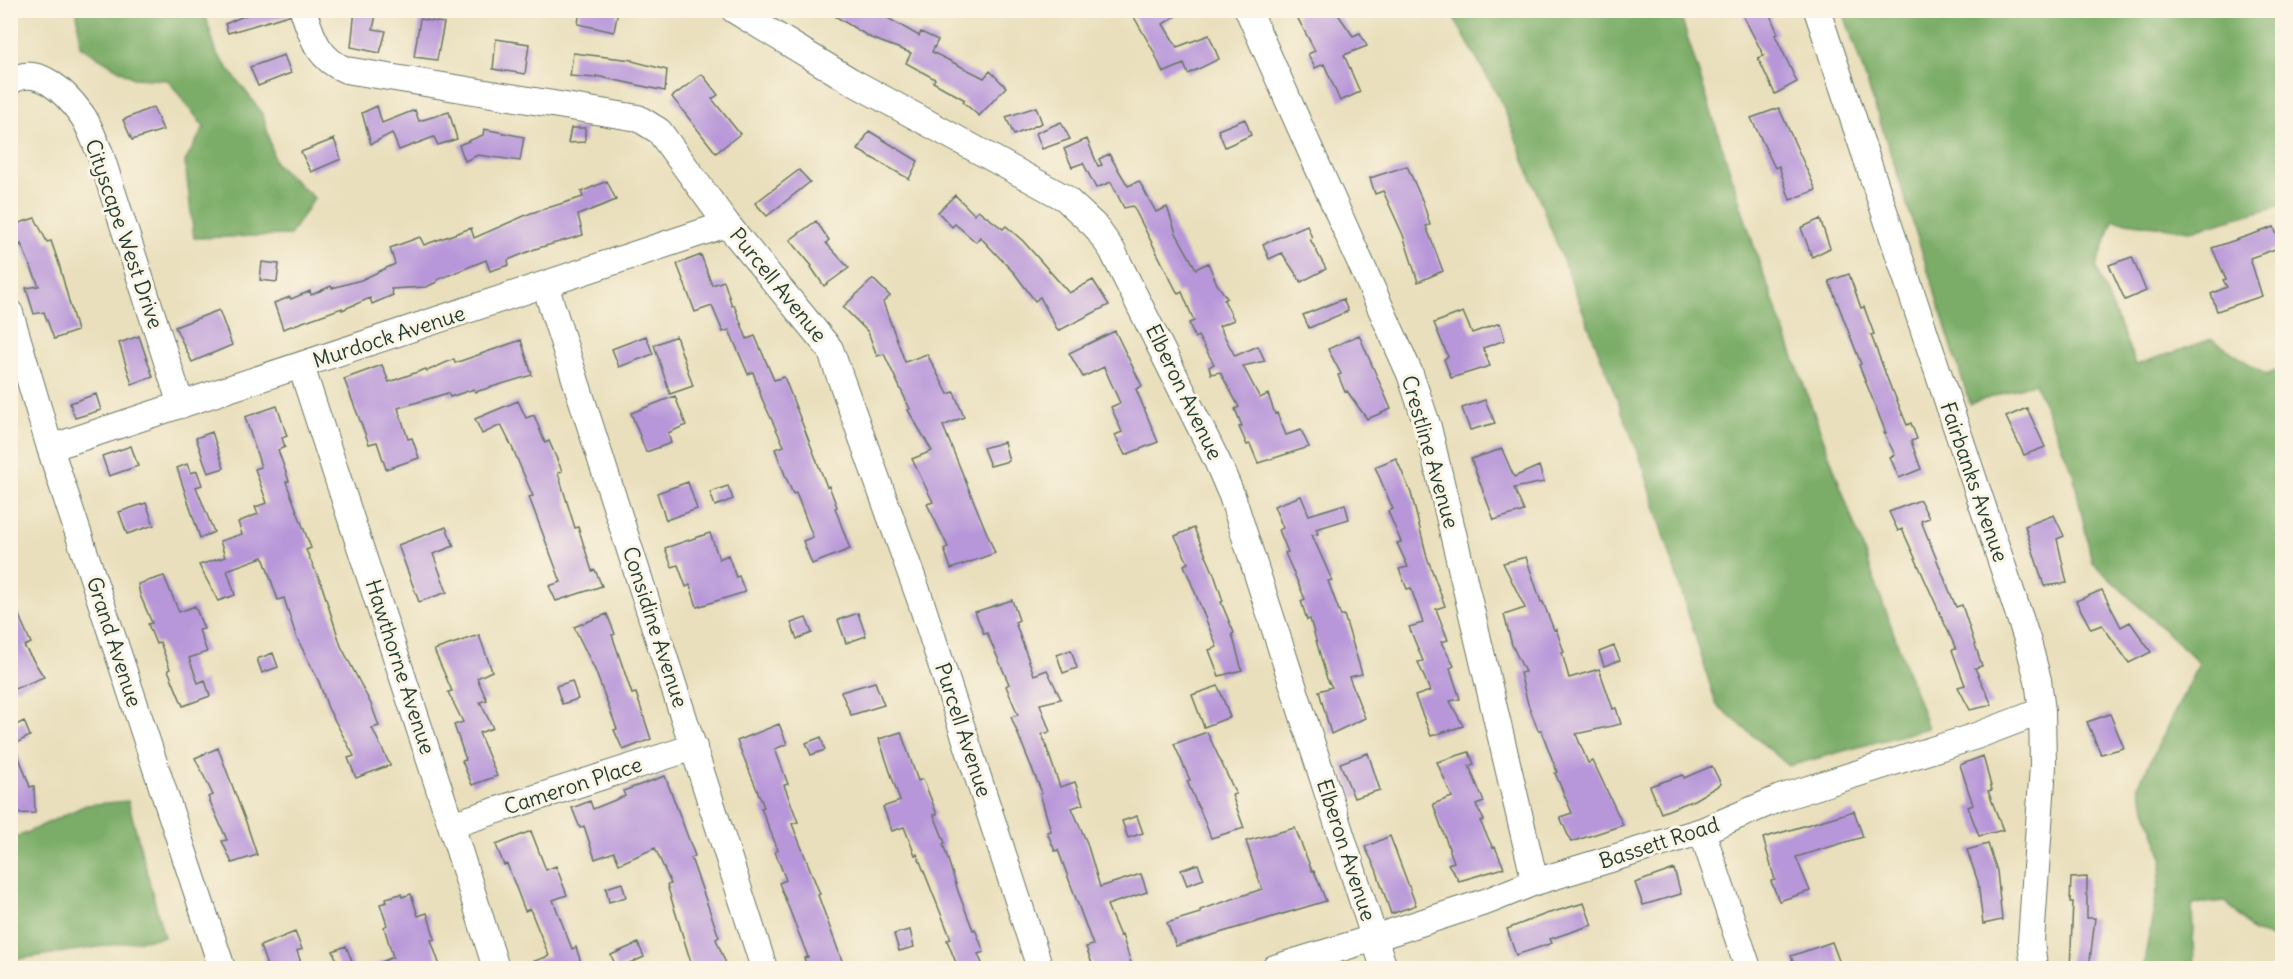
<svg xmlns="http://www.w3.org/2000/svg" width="2293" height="979" viewBox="0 0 2293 979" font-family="Delius,sans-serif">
<rect width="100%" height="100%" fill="#fcf5e5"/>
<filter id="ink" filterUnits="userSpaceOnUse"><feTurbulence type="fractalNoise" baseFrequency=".0167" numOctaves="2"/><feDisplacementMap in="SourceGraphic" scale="12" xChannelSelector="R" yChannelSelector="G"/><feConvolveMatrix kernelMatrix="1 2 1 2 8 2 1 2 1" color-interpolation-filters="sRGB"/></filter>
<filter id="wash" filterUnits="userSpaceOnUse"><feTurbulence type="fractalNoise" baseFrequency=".008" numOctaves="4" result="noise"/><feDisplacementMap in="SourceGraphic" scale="24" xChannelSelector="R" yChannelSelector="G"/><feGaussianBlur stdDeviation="1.35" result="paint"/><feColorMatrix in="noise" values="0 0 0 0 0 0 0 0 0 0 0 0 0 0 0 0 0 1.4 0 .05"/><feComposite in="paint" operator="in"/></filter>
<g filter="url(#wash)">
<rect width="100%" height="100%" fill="#e9dfbc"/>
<!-- forest -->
<path fill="#7bad68" stroke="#4d754e" stroke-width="1.5" d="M77,11H204L217,54L263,114L275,163L314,198L290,235L194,238L185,162L204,127L168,80L133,78L80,46Z
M1450,11H1679L1757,256L1928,728L1789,766L1716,704L1642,463L1502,103Z
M1843,11H2282V26L2275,29L2282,54V205L2190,231L2113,220L2096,268L2136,365L2212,339L2266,375L2282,367V940L2253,932L2226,901L2192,904L2194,968H2143L2163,858L2138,786L2199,663L2092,562L2073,473L2035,383L1970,404L1893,160Z
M128,801L164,937L18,959L11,963V840L86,805Z"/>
<g id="blocks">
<!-- building -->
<path fill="#b796d9" d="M258,10H288L289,15L228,33L225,24Z
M355,10H377L373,29L386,31L380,53L351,47Z
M580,10H618L614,32L578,24Z
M825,10H874L919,36L921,32L938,40L932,52L984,78L990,71L1006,87L979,116L963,102L965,100L933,82L935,79L906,63L911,53L871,38Z
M1130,10H1185L1163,24L1177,47L1209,35L1219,59L1188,74L1184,64L1163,73L1154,52Z
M1307,10H1335L1353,36L1360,33L1367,46L1344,55L1360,92L1340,101L1324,64L1315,68L1308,54L1315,51L1296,15Z
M1740,10H1768L1778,34L1775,35L1797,82L1775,94L1758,58L1764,56Z
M420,19L444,23L437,60L414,57Z
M496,39L529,44L525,74L493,69Z
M573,53L632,60V61L667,70L665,91L596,76V78L570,76Z
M284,55L291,73L258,86L250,67Z
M702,74L718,95L712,99L740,134L716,153L672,97Z
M377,106L382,123L415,110L419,121L449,112L457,139L438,145L434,137L399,150L392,133L371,144L362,113Z
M153,107L163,130L132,140L123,120Z
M1036,107L1042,123L1014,135L1006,117Z
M1779,108L1816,190L1790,200L1779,166L1775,168L1751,118Z
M1245,119L1251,135L1225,147L1218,130Z
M1061,122L1070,139L1042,149L1036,133Z
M571,128H585V142L568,143Z
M484,129L524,137L520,161L478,155L465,161L459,145L483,135Z
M869,131L918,161L909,179L858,150Z
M334,139L341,159L311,172L301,152Z
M1087,139L1098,166L1102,165L1099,159L1109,154L1128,186L1139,181L1156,212L1167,207L1176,233L1196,269L1208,263L1217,284L1227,298L1224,300L1234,320L1219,326L1235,356L1258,346L1265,361L1243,366L1260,398L1268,394L1275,414L1277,413L1286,435L1301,430L1309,447L1258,463L1250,444L1247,445L1239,427L1242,426L1235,409L1239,407L1220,372L1211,374L1209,367L1214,364L1198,336L1195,338L1189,323L1194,321L1182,292L1178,294L1133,206L1124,208L1111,182L1096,188L1083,163L1072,167L1064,149Z
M1407,166L1423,202L1430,225L1426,226L1443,271L1418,282L1403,235L1383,191L1375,194L1370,178Z
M799,170L810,182L767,216L755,203Z
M607,181L616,200L578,215L583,235L535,249L508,260L509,265L490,271L486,260L437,280V282L426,287L391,289L393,295L372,304L370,298L342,310V308L283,329L274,303L290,297L291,299L310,291L311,295L331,286L332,288L361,280L395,264L390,248L420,237L424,245L471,228L474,238L531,213L583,197L581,192Z
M955,195L974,214L978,210L1003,229L1006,226L1023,241L1069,293L1093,280L1109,305L1058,331L1040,297L1035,301L1015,274L980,237L976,242L955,224L952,227L938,212Z
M35,218L47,242L51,241L59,264L77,331L54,339L44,312L34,314L26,288L39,286L21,244L19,245L13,225Z
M1820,219L1830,248L1812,257L1801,228Z
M816,221L829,240L826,243L849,268L824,286L811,267L812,266L790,240Z
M1307,225L1312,238L1310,239L1326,269L1301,282L1282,253L1269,259L1263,244Z
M2274,227L2281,247L2250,258L2262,296L2217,311L2211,294L2227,287L2223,280L2226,279L2212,248Z
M701,255L712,285L724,281L732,306L734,305L747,339L755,336L774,380L784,377L827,487L829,486L837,507L835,508L850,549L812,564L803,541L813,537L796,493L793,494L785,475L775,449L784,446L762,399L753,372L748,374L729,330L723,332L712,306L695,312L685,285L677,264Z
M2132,257L2146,291L2125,300L2109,265Z
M262,262L279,264L277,282L260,280Z
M1849,274L1861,308L1864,307L1874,334L1871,335L1892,391H1893L1907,425L1911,423L1917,439L1911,441L1921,469L1899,478L1890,457L1895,455L1884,433H1886L1859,365L1861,364L1829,281Z
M873,279L890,296L883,302L905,362L927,354L948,394L954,392L964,417L943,426L995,553L951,569L944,549L948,547L927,504L933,502L912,459L932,451L908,410L910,409L884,354L877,356L868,332L843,307Z
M1343,299L1348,311L1309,328L1303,315Z
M219,310L232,345L192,362L175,327Z
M1463,312L1472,333L1500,323L1505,340L1483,348L1490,366L1451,378L1444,359L1448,357L1434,323Z
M1115,331L1142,386L1136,389L1158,442L1125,455L1115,435L1122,432L1111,407L1120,403L1104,367L1083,377L1069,353Z
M1359,335L1391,409L1367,419L1347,391L1345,392L1338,375L1341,374L1328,349Z
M139,336L153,377L132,384L119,343Z
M646,336L653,354L619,367L612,349Z
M676,336L693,386L670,394L654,345Z
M521,340L532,375L475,392L474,389L450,397L448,393L398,408L408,439L412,438L419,458L386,469L377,442L369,444L344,379L382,365L389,382L426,369L427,371L454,359L455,363Z
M96,394L101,410L75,418L70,403Z
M675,396L686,425L668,433L671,443L646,452L631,413Z
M1485,400L1495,423L1470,430L1462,408Z
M518,401L526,418L534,415L545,443L549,441L562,471L558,473L575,528L578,527L592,571L595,570L602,586L556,601L549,586L561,582L529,497L533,496L512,447L501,425L482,434L475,419Z
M277,406L287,436L282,438L285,447L278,450L289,481L286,482L311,548L306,550L321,583L341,646L371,704L379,726L372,728L390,765L356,778L348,758L354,756L328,708L319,682L296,636L284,598L278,600L263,557L227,570L235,595L218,601L199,565L225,557L220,541L242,534L238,522L258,514L255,507L267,503L255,469L261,467L245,417Z
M2027,408L2045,447L2024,455L2006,417Z
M212,432L224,468L208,473L196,438Z
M1004,442L1009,461L990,466L983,448Z
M131,446L138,466L109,476L102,456Z
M1502,449L1514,477L1539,466L1544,482L1514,488L1524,511L1494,520L1471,459Z
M1396,458L1411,493L1427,557L1445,606L1436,609L1448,640L1441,642L1454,666L1450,668L1460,699L1450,701L1463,726L1431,736L1415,696L1430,691L1418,662L1423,661L1409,627L1423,623L1411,588L1407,589L1399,569L1408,567L1397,543L1401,542L1388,511L1393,509L1375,467Z
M187,464L191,473L197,471L202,485L196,487L214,532L200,538L177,468Z
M688,482L697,509L666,520L657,493Z
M728,486L733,499L715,506L710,492Z
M1301,496L1309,515L1345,504L1349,519L1316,529L1318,534L1312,535L1332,580L1328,581L1341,616L1344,615L1362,674L1349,677L1365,718L1331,734L1319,691L1332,687L1327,679L1310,619L1307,620L1301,601L1305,599L1285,553L1288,552L1279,530L1283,528L1274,506Z
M1920,500L1929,518L1921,521L1956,607L1962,605L1982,666L1975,668L1992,705L1970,710L1958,687L1965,685L1952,650L1956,649L1902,529L1898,531L1889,512Z
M146,503L154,525L127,534L119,512Z
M2054,515L2064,536L2057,539L2067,583L2044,586L2025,526Z
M446,527L454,546L433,554L447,592L419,602L398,545Z
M1194,528L1214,574L1223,601L1221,602L1234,633L1232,634L1242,670L1219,676L1209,650L1217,647L1184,565L1188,563L1175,536Z
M710,533L719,559L728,555L736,577L739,576L745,592L697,607L690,585L686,587L678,565L672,567L665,548Z
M1526,557L1541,602H1543L1554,630L1556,629L1564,652L1562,653L1569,678L1599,669L1613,709L1616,708L1621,724L1576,734L1588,763L1593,761L1623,825L1571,842L1560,817L1572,813L1555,773L1557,772L1541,730H1538L1528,704L1520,673L1525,672L1512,645L1504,615L1525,608L1503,563Z
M164,576L179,612L195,606L204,629L199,630L207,652L189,658L198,683L205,680L210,696L183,706L168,670L170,669L160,642L156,644L148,624L152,623L140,595L138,584Z
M2102,590L2121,627L2130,622L2151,652L2129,663L2102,625L2091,629L2076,601Z
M10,595L31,643L24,646L44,677L12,690Z
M1012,600L1019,620L1015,622L1034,675L1047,670L1061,699L1040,704L1050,732L1042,734L1060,787L1075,782L1083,804L1072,808L1087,843L1100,887L1141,874L1147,892L1107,905L1120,936L1122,935L1133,969H1094L1086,947L1093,945L1058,850L1055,851L1047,832L1051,831L1040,794L1042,793L1011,717L1018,715L1006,686L1009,684L987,633L984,634L975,612Z
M858,613L866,636L846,643L838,620Z
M607,614L615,634L612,635L632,694L636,693L651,739L623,750L614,730L617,729L595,670L574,627Z
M806,618L812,633L797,639L791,623Z
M479,635L492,671L477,678L487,700L480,702L493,728L479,733L497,776L472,785L462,761L466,760L454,725L463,722L448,692L452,691L434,650Z
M1614,646L1620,660L1604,666L1599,652Z
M1071,650L1077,668L1063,673L1057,655Z
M273,653L278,667L262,673L257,659Z
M572,681L578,699L562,704L556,686Z
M875,682L884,705L851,715L841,692Z
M1218,686L1230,717L1204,727L1192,695Z
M2110,714L2124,748L2101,754L2087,722Z
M24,721L30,736L14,744L30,787L34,786L35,813L10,814V728Z
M779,724L787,744L775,749L788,784L784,785L798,822L792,824L820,894L818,895L845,969H808L804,958L808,957L779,883L786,880L775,852L778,850L761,808L764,807L737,741Z
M901,732L918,781L923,779L937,814L934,815L945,843L943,844L959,894L973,930L975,929L984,952L978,954L984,968H958L947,940L951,939L917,854L915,855L904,827L892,831L883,807L900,801L879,739Z
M1207,732L1236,794L1232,795L1244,828L1211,838L1199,807H1198L1187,781L1190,780L1174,744Z
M821,737L825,750L811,755L806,743Z
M218,748L246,822L257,855L232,863L222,841L227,840L208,797L213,795L195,758Z
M1469,752L1474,764L1469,766L1484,802L1476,805L1484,820L1480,821L1493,848L1495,847L1504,868L1459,881L1448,864L1454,862L1433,804L1452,797L1437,762Z
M1368,753L1380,790L1354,798L1340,763Z
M1983,756L1992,790L1988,791L2003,830L1979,836L1968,807L1973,805L1960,765Z
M1712,766L1721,784L1694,800L1661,813L1650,786L1683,775L1684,778Z
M665,776L695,856L691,858L719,937L716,939L728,969H693L667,885L671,884L655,848L619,864L614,852L595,859L584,826L580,828L572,808L590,801L593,809L625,796L623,791Z
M1854,811L1863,837L1796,857L1810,891L1779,901L1771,881L1775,880L1763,838Z
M1137,816L1143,833L1128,838L1122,821Z
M1295,828L1312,871H1314L1326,901L1176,946L1167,923L1200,913V910L1262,889L1246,841Z
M531,831L546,870L556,866L567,895L553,900L572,949L576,947L583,969H520V966L549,956L530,909L525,911L507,864L504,865L496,845Z
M1390,836L1416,905L1391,914L1376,869L1365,847Z
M1988,844L1997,871L2002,920L1983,924L1978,882L1967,850Z
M1198,864L1204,879L1187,885L1181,870Z
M1674,869L1681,894L1643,905L1635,883Z
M2087,877V918H2095L2089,969H2070L2073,902H2070L2071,878Z
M622,883L626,897L609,902L606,888Z
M401,894L402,897L411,894L418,916L427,913L435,939L431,940L441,969H365L393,957L384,927L387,925L380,904L387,902L386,898Z
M1584,903L1592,925L1550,939L1552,943L1516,955L1507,929L1546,914Z
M910,930L914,947L899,951L894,934Z
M295,932L302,949L297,951L303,969H268L260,946Z
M1832,942L1841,966L1831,969H1796L1791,956Z
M638,943L644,957L617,969L611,955Z
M346,946L355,969H340L333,951Z"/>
</g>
</g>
<g filter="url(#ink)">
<use href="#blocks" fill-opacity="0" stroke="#667664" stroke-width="1.5"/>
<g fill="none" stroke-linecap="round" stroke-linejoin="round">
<!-- minor casing -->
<g stroke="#667664" stroke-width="28">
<path id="minor" d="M303,10C312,37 318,59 346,70L638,118L659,131L727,224L830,349L920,599L1040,968
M734,10L851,81L1065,198L1095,226L1112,250L1217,461L1232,496L1384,968
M1248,10L1410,374L1428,427L1535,882
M1817,10L2028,642L2038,680L2042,711L2043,766L2031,941L2034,968
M10,82C37,62 67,94 82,115C90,126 94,141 100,153L181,405
M545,285L764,968
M10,313L50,448L222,968
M301,366L451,825L496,968
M50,448L727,224
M451,825L694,747
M1702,831L1748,968
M1275,968L1374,938L1488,901L1535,882L1702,831L1780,798L1976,736L2042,711"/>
</g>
<!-- minor -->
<use href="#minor" stroke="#fff" stroke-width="26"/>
</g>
</g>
<g text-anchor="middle" stroke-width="6" stroke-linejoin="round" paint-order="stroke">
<!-- street labels -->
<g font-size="21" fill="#1f3d34" stroke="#fcf5e5">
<text transform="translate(124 234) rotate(71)" y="7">Cityscape West Drive</text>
<text transform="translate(778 285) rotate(51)" y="7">Purcell Avenue</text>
<text transform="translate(389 337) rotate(-18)" y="7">Murdock Avenue</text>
<text transform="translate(1184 392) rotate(64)" y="7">Elberon Avenue</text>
<text transform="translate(1430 452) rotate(74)" y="7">Crestline Avenue</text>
<text transform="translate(1974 482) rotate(71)" y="7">Fairbanks Avenue</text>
<text transform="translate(655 627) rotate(72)" y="7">Considine Avenue</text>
<text transform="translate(114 642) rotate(72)" y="7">Grand Avenue</text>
<text transform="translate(400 667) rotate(72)" y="7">Hawthorne Avenue</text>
<text transform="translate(963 730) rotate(72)" y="7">Purcell Avenue</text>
<text transform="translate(573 786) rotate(-18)" y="7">Cameron Place</text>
<text transform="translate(1659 843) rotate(-18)" y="7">Bassett Road</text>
<text transform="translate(1346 850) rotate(72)" y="7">Elberon Avenue</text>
</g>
</g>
<!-- margin -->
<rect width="2293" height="979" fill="none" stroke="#fcf5e5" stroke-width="36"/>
</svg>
